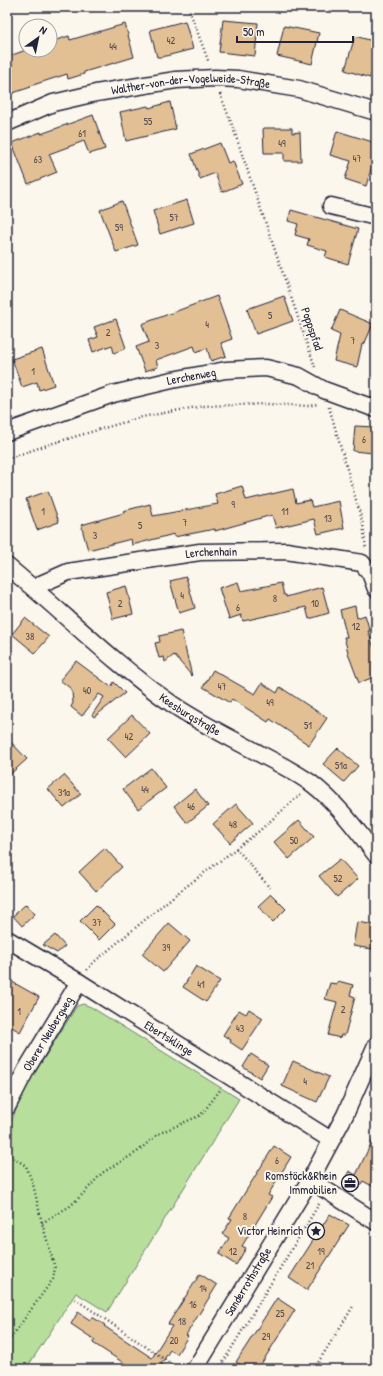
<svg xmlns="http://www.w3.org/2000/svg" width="383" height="1376" viewBox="0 0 383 1376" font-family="'Patrick Hand',sans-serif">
<rect width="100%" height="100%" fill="#fbf7ec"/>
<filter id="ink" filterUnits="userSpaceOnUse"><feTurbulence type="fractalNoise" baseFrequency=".025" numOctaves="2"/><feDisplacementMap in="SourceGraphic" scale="8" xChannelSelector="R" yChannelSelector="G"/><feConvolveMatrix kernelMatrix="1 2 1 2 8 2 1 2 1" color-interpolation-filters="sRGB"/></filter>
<g filter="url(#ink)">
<!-- green -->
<path fill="#b7df9b" stroke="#6c806b" d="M83,1004L91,1007L239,1099L107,1312L76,1293L26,1369H7V1131L22,1096L32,1077L77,1006Z"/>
<!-- building -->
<path fill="#e2c094" stroke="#22223b" d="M223,20L258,23L255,56L219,52Z
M185,21L193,49L162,57H157L150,30Z
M125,24L134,57L84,72V74L68,79L67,74L30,86L31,87L7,95V57L26,50H50V42L69,36L70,40Z
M284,26L319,33L312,64L277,56Z
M355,36L376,42V58L370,78L345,70Z
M170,102L176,129L126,141L120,112L148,106L149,108Z
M93,115L105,149L89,154L84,141L49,154L57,172L28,184L12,143L41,132V134Z
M263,128H292V133L300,132L301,161H284V153H264Z
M337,131L376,143V152L366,186L345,179L351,161L330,155Z
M220,143L228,163L233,161L242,184L222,192L215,173L200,179L191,154Z
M187,200L194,223L160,234L153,211Z
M122,201L138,245L116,252L100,210Z
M291,210L358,229L348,264L325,257L327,251L307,245L309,239L295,235L298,224L288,221Z
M217,296L232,339L221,343L226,356L211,361L207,348L196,352L194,346L156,360L158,367L145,371L136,347L149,342L142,324Z
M284,296L293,321L256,334L247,309Z
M340,310L373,324L364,345L362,344L357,367L334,361L340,335L331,331Z
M116,319L126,348L114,353L112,345L93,352L89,340L98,337L94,327Z
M42,349L54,385L39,390L37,382L22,387L12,359Z
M355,426L374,427L373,453L353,451Z
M242,486L246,500L293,489L296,503L310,500L312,507L339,501L344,528L318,534L314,519L276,528L272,515L215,531V529L174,537V534L132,545L131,539L88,550L81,525L124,513L123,511L150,504L153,516L218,504L215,494Z
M48,491L59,522L37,530L26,499Z
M186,577L195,608L179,613L170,581Z
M238,582L241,591L281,583L284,595H286V597L322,587L329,613L309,619L306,607L243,621L241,615L229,619L219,588Z
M126,586L133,614L113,619L106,592Z
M355,606L357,618L365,615L370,631H368L376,653V676L359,683L349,656L344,637H347L340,610Z
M25,618L49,637L35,653L12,634Z
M181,631L192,676L174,655L165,662L164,657L159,658L155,643L160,642L159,636Z
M76,661L111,687L114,682L125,693L94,717L92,715L104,697L99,694L82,716L71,707L73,703L72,692L70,688L60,680Z
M213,670L255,694L262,683L277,693L280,687L327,718L309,745L270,719L268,722L232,699L230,703L203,687Z
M132,715L150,734L126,757L108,738Z
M7,738L27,759L7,777Z
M338,748L358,766L344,782L323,764Z
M151,768L166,788L138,809L123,789Z
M64,775L81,794L64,808L48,789Z
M195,789L208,806L187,823L174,806Z
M236,804L253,823L230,843L213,824Z
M299,820L314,837L289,859L274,842Z
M105,848L122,867L96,891L79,872Z
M340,859L358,879L337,897L319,876Z
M271,894L286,909L273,922L258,906Z
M26,904L35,914L22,926L13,916Z
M96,905L115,924L99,940L80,921Z
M357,922L376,925L372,949L353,946Z
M169,923L190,941L163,972L142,954Z
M55,935L65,946L57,953L43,945Z
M196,966L220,981L206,1002L183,987Z
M7,979L39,997L20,1032L7,1024Z
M338,981L353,985L350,995L355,997L345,1035H341L340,1038L328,1035L337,1002L325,999L330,983L337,984Z
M249,1009L263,1018L242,1050L230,1042L231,1040L223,1035L239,1010L246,1014Z
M251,1054L268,1065L260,1078L243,1067Z
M293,1061L329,1077L317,1102L282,1086Z
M376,1133V1178L372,1186L363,1181L357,1190L343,1182L349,1171L356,1175Z
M274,1146L291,1157L268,1195L272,1197L242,1246L246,1248L236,1265L219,1254L229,1238L222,1234L232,1219L229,1218Z
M330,1214L349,1225L307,1290L289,1278Z
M200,1274L217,1285L186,1335L188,1336L177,1354L170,1350L161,1364L169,1369H133L93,1343L95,1340L71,1324L78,1312L90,1320L92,1317L105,1325L104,1326L152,1358L172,1326L168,1324Z
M277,1298L295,1310L258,1369H247L236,1362Z"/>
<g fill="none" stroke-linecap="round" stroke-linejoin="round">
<!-- minor casing -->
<g stroke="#22223b" stroke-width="19">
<g id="minor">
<path id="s1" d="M7,123L53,103L96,93L176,80L215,78L238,79L299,89L376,112"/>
<path d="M331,206L376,217"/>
<path id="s2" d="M7,432L113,394L172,380L226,370L266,368L299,376L324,390L376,409"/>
<path id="s3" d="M7,566C62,611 113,663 172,704C201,724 233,739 264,756C280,764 296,773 311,783C337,803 356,829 376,855"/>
<path id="s4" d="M36,590L43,583L68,572L200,552L286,551L362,563L370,573L376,589"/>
<path id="s5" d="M7,939L79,982L331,1140"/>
<path id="s6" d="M7,1107L26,1070L79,982"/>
<path d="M310,1180L376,1222"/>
<path id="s7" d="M195,1369L310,1180L345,1115L376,1045"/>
</g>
</g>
<!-- path -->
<path stroke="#22223b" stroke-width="2.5" stroke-dasharray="1 3" stroke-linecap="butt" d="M188,7L209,63
M220,94L231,122L315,367
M329,407L363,524L366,549
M7,459L50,444L142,417L202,406L267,404L309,406L317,404
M236,848L270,888
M87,970L94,962L175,895L258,832L301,794
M7,1153L26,1166L33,1184L42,1223L55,1268L53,1279L7,1343
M42,1223L70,1206L83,1194L102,1173L137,1152L158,1134L201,1115L221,1089
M75,1299L179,1369
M219,1369L319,1204
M314,1369L354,1305"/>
<!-- minor -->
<use href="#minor" stroke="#fbf7ec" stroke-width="16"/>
</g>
</g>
<!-- icons -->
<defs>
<g id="office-ring" transform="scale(0.9)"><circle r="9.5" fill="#fbf7ec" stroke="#22223b" stroke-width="1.5"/><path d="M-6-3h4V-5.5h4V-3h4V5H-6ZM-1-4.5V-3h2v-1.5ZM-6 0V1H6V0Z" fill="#22223b"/></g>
<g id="sight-ring" transform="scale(0.9)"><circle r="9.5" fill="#fbf7ec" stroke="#22223b" stroke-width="1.5"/><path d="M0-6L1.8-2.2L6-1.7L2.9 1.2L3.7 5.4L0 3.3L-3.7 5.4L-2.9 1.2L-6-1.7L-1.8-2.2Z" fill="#22223b"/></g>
</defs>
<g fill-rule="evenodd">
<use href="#office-ring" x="350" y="1183"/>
<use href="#sight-ring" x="316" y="1231"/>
</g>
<g text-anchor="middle" stroke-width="4" stroke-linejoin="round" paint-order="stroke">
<!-- number labels -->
<g font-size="10" fill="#524a51">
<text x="171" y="44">42</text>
<text x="113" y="50">44</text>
<text x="148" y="125">55</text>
<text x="82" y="137">61</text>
<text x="282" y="147">49</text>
<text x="357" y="162">47</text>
<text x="38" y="163">63</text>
<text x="174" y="221">57</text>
<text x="119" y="231">59</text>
<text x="270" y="319">5</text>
<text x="207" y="328">4</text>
<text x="108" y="336">2</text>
<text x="353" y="344">7</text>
<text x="157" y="349">3</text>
<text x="33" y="375">1</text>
<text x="364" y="443">6</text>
<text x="233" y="508">9</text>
<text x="43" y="515">1</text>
<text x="285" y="515">11</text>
<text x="328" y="522">13</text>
<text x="185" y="526">7</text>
<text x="140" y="529">5</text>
<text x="95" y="539">3</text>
<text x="182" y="599">4</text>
<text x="275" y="602">8</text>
<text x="120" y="607">2</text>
<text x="315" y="607">10</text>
<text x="238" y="611">6</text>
<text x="356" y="630">12</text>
<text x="30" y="640">38</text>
<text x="222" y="690">47</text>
<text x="87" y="694">40</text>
<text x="270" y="706">49</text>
<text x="308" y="729">51</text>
<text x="129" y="740">42</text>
<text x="341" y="769">51a</text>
<text x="145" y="793">44</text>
<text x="64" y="796">31a</text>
<text x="191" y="810">46</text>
<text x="233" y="828">48</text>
<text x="294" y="844">50</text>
<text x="338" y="882">52</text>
<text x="97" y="926">37</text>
<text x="166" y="951">39</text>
<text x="201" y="988">41</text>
<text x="343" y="1013">2</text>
<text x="19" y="1015">1</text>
<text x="240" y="1032">43</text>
<text x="305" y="1085">4</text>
<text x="277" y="1164">6</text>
<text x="245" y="1220">8</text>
<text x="233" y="1255">12</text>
<text x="321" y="1255">19</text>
<text x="310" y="1269">21</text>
<text x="203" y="1292">14</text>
<text x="193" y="1308">16</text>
<text x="280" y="1317">25</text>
<text x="182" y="1325">18</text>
<text x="266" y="1340">29</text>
<text x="174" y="1344">20</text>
</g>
<!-- street labels -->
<g font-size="12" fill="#22223b" stroke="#fbf7ec">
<text dy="4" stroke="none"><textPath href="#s1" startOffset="190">Walther-von-der-Vogelweide-Straße</textPath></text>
<text transform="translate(312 329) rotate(71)" y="4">Poppspfad</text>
<text dy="4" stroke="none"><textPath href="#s2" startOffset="193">Lerchenweg</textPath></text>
<text dy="4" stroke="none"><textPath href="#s4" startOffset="182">Lerchenhain</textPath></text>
<text dy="4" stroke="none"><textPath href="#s3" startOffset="236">Keesburgstraße</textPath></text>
<text dy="4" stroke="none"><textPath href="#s6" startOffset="84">Oberer Neubergweg</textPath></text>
<text dy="4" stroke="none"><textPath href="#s5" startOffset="190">Ebertsklinge</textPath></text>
<text dy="4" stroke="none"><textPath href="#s7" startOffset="102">Sanderrothstraße</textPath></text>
</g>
<!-- poi labels -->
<g font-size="12" fill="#22223b" stroke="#fbf7ec" text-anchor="end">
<text x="337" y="1180">Romstöck&amp;Rhein<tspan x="337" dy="14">Immobilien</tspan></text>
<text x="303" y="1235">Victor Heinrich</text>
</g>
</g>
<!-- margin -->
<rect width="383" height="1376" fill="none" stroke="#fbf7ec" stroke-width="24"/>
<rect x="12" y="12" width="359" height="1352" fill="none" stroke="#22223b" stroke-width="1.5" filter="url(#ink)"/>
<!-- north arrow -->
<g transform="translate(38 38) rotate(33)"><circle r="19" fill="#fbf7ec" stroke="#a4a2a5"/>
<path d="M0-3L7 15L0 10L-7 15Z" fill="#22223b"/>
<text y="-6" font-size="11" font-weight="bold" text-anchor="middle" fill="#22223b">N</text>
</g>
<!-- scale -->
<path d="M237 36v6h116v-6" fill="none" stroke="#22223b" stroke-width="2"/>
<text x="243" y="36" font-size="12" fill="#22223b" stroke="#fbf7ec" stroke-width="3" paint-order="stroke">50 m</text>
</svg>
